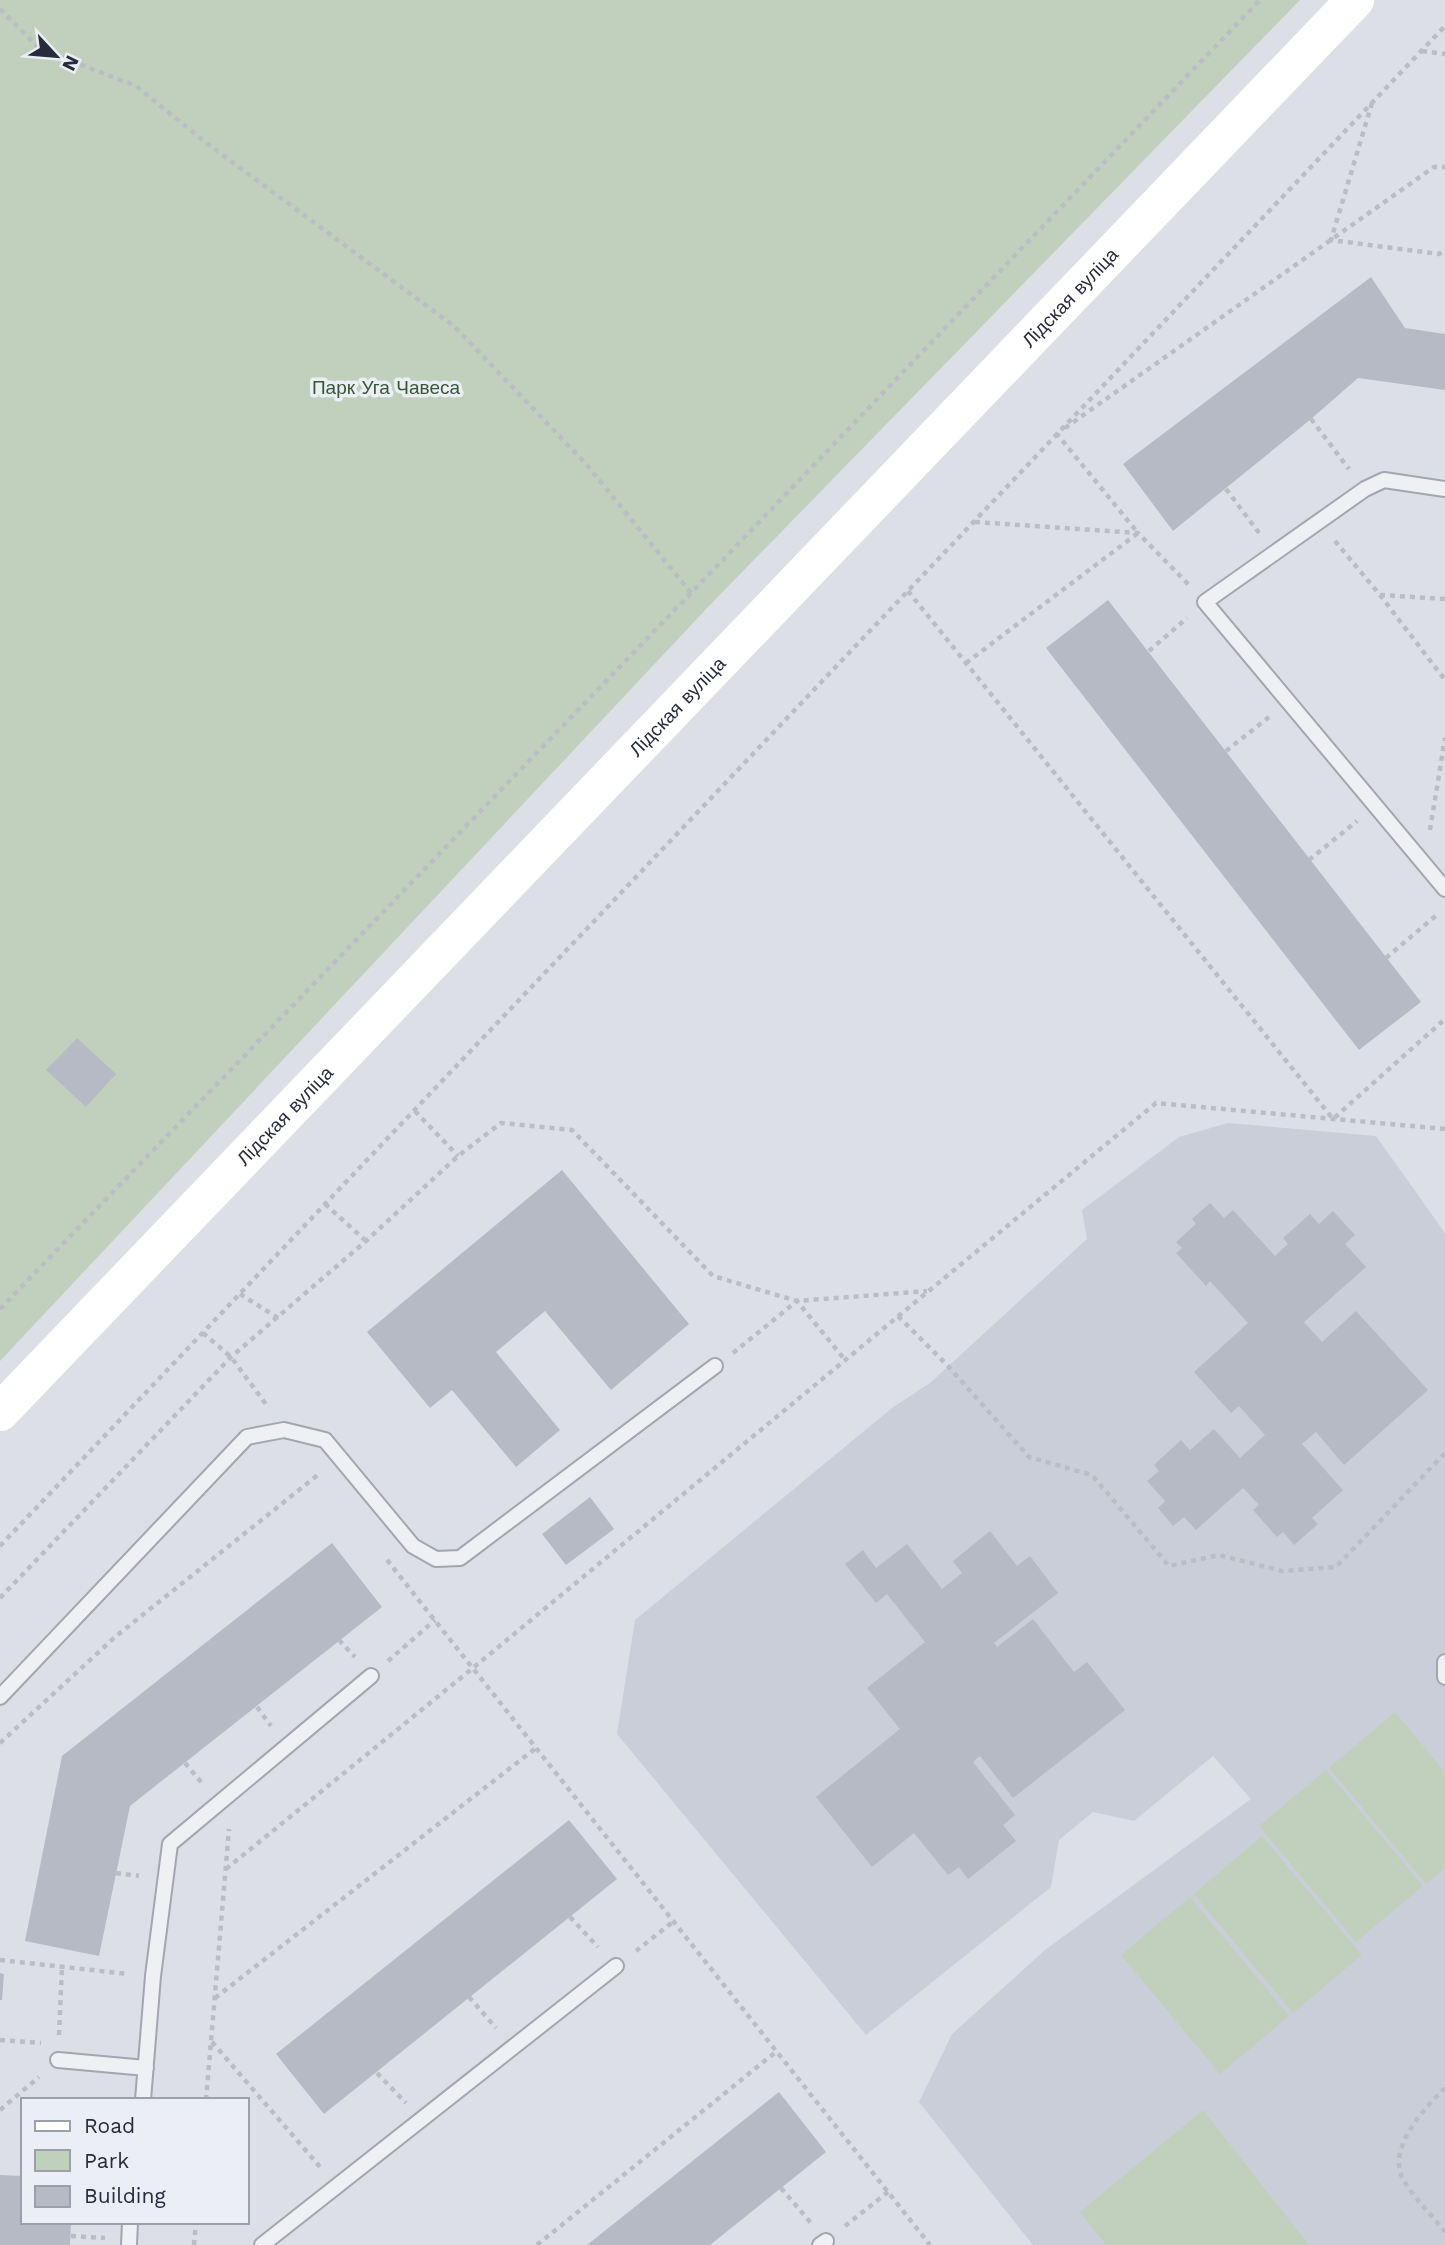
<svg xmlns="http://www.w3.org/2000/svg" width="1445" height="2245" viewBox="0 0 1445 2245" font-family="'Work Sans',sans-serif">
<rect width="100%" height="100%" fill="#dcdfe6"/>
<!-- built -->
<path fill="#caced8" d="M1228,1123L1376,1136L1445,1233V2245H1033L919,2102L952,2034L1045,1950L1251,1799L1213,1756L1134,1821L1093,1812L1059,1840L1051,1887L866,2035L617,1734L635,1620L892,1408L930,1383L1087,1239L1082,1210L1179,1137Z"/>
<!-- green -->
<path fill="#c0d0bd" d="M0,0H1300L709,606L0,1361Z
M1395,1712L1445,1772V1868L1426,1884L1329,1768Z
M1326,1770L1423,1886L1356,1942L1259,1826Z
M1262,1836L1362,1955L1293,2013L1194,1894Z
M1190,1897L1289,2016L1220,2074L1121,1955Z
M1203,2110L1309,2245H1106L1080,2212Z"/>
<!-- building -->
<path fill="#b6bac5" d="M1371,277L1405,328L1445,334V390L1358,378L1311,419L1173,531L1123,464Z
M1108,600L1421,1002L1359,1050L1046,648Z
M77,1038L116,1074L86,1107L46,1070Z
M562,1170L689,1324L611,1390L545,1311L496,1352L560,1430L516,1467L452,1390L430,1408L367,1332Z
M1210,1203L1224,1218L1233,1210L1275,1256L1288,1244L1283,1238L1310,1214L1319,1224L1333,1211L1355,1235L1345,1244L1366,1267L1304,1322L1322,1342L1356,1311L1428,1390L1344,1465L1316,1432L1302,1444L1343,1490L1312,1518L1318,1524L1294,1545L1283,1532L1277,1537L1253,1510L1259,1505L1243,1488L1196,1530L1184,1517L1173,1526L1158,1508L1165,1501L1147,1481L1159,1471L1154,1465L1181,1440L1190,1450L1214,1429L1240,1458L1265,1435L1239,1406L1231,1413L1194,1372L1248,1323L1210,1281L1206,1286L1176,1253L1182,1248L1176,1242L1196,1224L1192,1219Z
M590,1497L614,1529L566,1565L542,1534Z
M990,1531L1017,1566L1030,1556L1058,1593L994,1643L997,1647L1033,1619L1074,1672L1087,1662L1125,1710L1013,1798L980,1756L973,1762L1015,1815L1003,1825L1016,1841L968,1879L959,1867L948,1875L914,1833L872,1867L816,1797L900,1729L867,1688L925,1642L887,1594L876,1603L845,1564L863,1550L876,1568L907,1544L942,1589L962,1573L953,1561Z
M332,1543L382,1607L130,1806L99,1956L25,1941L62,1756Z
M569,1820L617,1879L324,2114L276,2054Z
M0,1973L4,1974L2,2000H0Z
M779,2092L826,2152L710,2245H587Z
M0,2175L23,2176V2222H71L70,2245H0Z"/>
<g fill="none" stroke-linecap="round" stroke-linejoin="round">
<!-- lane casing -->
<g stroke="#a2a6b0" stroke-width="18">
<path id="lane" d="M1445,489L1384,480L1365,489L1205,602L1445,889
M1445,1662V1677
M0,1697L247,1437L284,1430L325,1440L413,1546L436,1559L460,1558L715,1366
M58,2060L146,2068
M143,2100L153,1976L170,1844L371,1676
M129,2245L130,2222
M262,2245L616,1966
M820,2245L826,2241"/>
</g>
<!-- path -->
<path stroke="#babdc4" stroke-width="4.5" stroke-dasharray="5 5" stroke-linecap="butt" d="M0,9L40,49L136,86L205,142L454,326L587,465L691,593
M1422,51L1445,54
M1372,103L1331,240L1439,254L1445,249
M1311,419L1349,469
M1065,428L1434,167H1445
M1226,489L1259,533
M975,522L1138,533L1189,585
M1335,541L1380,595L1445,680
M908,591L1333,1119L1445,1019
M1380,595L1445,599
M1149,651L1187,618
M966,663L1138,533L1057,434L1058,433
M1226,751L1269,717
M1430,830L1445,738
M1309,860L1357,821
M1386,958L1439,913
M415,1111L458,1156
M325,1204L366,1241
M240,1294L278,1318
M0,1309L691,593L1260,0
M898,1316L948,1366L1029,1457L1092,1475L1169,1566L1219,1555L1282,1571L1336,1567L1445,1453
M203,1333L231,1357L268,1407
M733,1353L797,1301L845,1360
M0,1546L1445,26
M387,1560L930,2245
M0,1598L231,1357L366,1241L458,1156L501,1123L572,1130L713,1276L797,1301L927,1291
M339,1640L355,1657
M388,1661L435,1620
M257,1707L271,1726
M0,1743L115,1637L319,1474
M185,1763L202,1783
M226,1869L473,1668L1156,1103L1445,1129
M116,1873L139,1876
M570,1917L598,1947
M636,1951L674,1921
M0,1960L128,1974
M469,1997L496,2028
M215,1998L536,1748
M59,2035L62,1966
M0,2040L41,2043
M212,2042L321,2168
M377,2073L406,2103
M1445,2088C1425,2108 1385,2149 1404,2181C1415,2199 1432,2215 1445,2232
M206,2100L229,1829
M0,2110L39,2077
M781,2188L811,2223
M845,2226L888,2192
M71,2236L105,2238
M194,2245L196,2222
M537,2245L777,2051"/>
<!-- lane -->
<use href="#lane" stroke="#eef0f4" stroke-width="14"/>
<!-- secondary -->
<path stroke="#fff" stroke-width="38" id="s1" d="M0,1412L1355,0"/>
</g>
<g text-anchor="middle" stroke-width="7" stroke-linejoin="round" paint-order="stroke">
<!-- street labels -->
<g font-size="19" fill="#262c3c" stroke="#ebeef4">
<text dy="7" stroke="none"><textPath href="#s1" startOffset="1545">Лідская вуліца</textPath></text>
<text dy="7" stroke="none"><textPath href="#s1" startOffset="978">Лідская вуліца</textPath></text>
<text dy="7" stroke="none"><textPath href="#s1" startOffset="411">Лідская вуліца</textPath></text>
</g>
<!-- park labels -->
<g font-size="19" fill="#375733" stroke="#ebeef4">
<text x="386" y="394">Парк Уга Чавеса</text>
</g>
</g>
<!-- legend -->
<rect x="21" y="2098" width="228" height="126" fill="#ebeef4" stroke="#9ca0aa" stroke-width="2"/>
<rect x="35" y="2121" width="35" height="10" fill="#ffffff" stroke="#9ca0aa" stroke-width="2"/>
<text x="84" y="2133" font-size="21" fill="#262c3c">Road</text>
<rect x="35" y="2150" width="35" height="21" fill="#c0d0bd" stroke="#9ca0aa" stroke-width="2"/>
<text x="84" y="2168" font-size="21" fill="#262c3c">Park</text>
<rect x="35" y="2186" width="35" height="21" fill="#b6bac5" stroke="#9ca0aa" stroke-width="2"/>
<text x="84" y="2203" font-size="21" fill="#262c3c">Building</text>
<!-- north arrow -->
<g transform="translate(56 56) rotate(116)" stroke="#ebeef4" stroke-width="5" paint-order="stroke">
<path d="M0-5L12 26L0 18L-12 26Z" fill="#262c3c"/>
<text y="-10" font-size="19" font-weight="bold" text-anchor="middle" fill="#262c3c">N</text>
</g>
</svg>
